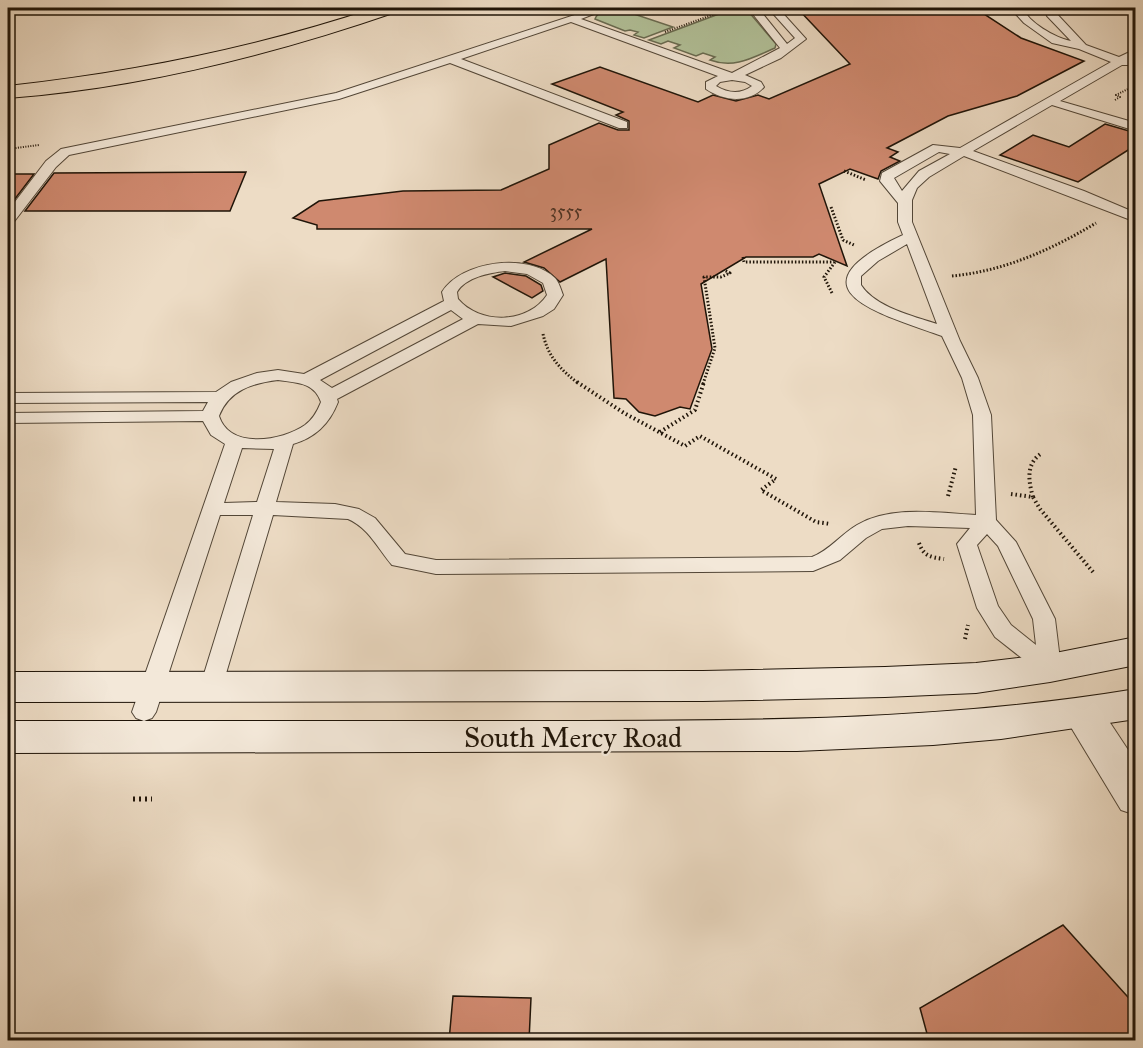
<svg xmlns="http://www.w3.org/2000/svg" width="1143" height="1048" viewBox="0 0 1143 1048" font-family="'IM FELL Great Primer',serif">
<rect width="100%" height="100%" fill="#eddcc5"/>
<filter id="stains"><feTurbulence type="fractalNoise" baseFrequency=".00333" numOctaves="4"/><feColorMatrix values="0 0 0 0 .2 0 0 0 0 .09 0 0 0 0 .02 0 0 0 .5 -.17"/></filter>
<radialGradient id="worn" r=".72"><stop offset=".6" stop-color="#630" stop-opacity="0"/><stop offset="1" stop-color="#630" stop-opacity=".3"/></radialGradient>
<!-- green -->
<path fill="#b2c29a" stroke="#686b51" stroke-width="1.5" d="M616,8L673,27L644,38L634,35L638,32L630,30L625,31L595,19C599,9 607,14 614,12L611,10Z
M735,8L738,12L748,11L776,44L775,48C752,58 734,69 710,60L715,57L703,53L696,56L674,48L680,45L668,41L661,44L649,40Z"/>
<!-- building -->
<path fill="#cf896f" stroke="#1f1408" stroke-width="1.5" d="M797,8H975L1021,38L1084,61L1017,96L948,116L887,148L898,152L890,157L900,161L881,171L878,179L850,169L819,184L847,266L819,254L813,257H746L701,284L712,349L690,409L680,407L655,416L639,412L626,399L614,398L606,259L560,282L544,268L524,262L592,229H317V225L293,218L319,201L403,191L501,190L549,169V145L599,123L618,130H629V121L616,115L623,112L552,84L600,67L698,102L713,95L736,101L758,95L769,99L850,64Z
M1105,124L1136,133V145L1078,182L1000,155L1033,135L1069,147Z
M246,172L230,211H25L54,173Z
M8,174H34L8,208Z
M505,273L526,276L541,285L543,291L532,298L493,277Z
M1063,925L1136,1006V1041H929L920,1008Z
M453,996L531,998L529,1041H449Z"/>
<g fill="none" stroke-linecap="round" stroke-linejoin="round">
<!-- service casing -->
<g stroke="#524637" stroke-width="2">
<path id="service" d="M596,8H609L581,19L732,73L780,48L748,8H758L787,44L795,38L768,8H778L806,39L781,58L745,75L761,82L764,87C749,104 723,101 706,89V82L718,76L571,22L461,59L627,122V128H619L450,63L339,99L69,155L56,167L13,223L8,224V211L46,161L61,149L336,93ZM732,80L745,82L752,86C740,95 728,93 716,86L720,82Z
M1012,8H1023C1028,22 1055,38 1071,41L1047,16L1044,8H1054L1056,13L1086,45L1119,57L1136,49V57L1129,60L1132,63L1131,65H1122L1060,101L1136,123V131L1052,105L973,151L1084,191L1136,213V222L964,156L929,177L917,188L912,200V222L960,341L978,378L991,415L996,520L1016,542L1055,619L1061,668L1058,674L1050,676L1042,674L995,637L977,608L957,544L970,528L908,526L882,529L866,538L840,560L813,571L436,574L392,565C378,549 369,528 348,519L273,515L222,687L219,693L211,696L203,693L200,687L253,515H220L156,712L152,718L144,721L136,718L132,712L225,444L211,435L203,421L8,423V413L203,411L208,402L8,403V393L216,392L231,382L257,373L278,370L304,374L444,301L442,292C461,261 528,252 555,278C559,282 561,290 563,295L554,309L543,316L511,326L478,324L337,399L338,402C330,423 315,438 293,444L276,502L335,504L359,509L375,518L405,554L436,560L812,557C830,550 840,535 857,525C891,505 939,513 976,515L973,415L962,378L942,336C875,312 787,289 903,235L898,222V203L880,181L882,173L933,145L960,148L1111,62L1079,49L1052,43L1024,23L1013,11ZM939,152L950,154L919,171L902,191L894,178ZM907,244L937,324C913,316 875,307 861,285V276L878,261ZM505,271L527,274L543,283L547,295C528,324 480,325 458,299L457,292C466,277 489,273 505,271ZM451,310L463,319L332,388L320,380ZM278,380C297,383 314,382 321,402C317,412 313,419 305,425C282,441 230,450 219,416C229,390 253,383 278,380ZM242,448L274,449L257,502L224,503ZM987,534L998,546L1033,619L1036,645L1011,625L998,606L977,545Z"/>
</g>
<!-- tertiary casing -->
<g stroke="#524637" stroke-width="2">
<path id="tertiary" d="M1083,699L1097,703L1136,762V815L1121,810L1063,714L1069,703Z"/>
</g>
<!-- secondary casing -->
<g stroke="#1f1408" stroke-width="2">
<path id="secondary" d="M1136,637V665L1050,682L976,693L885,697L703,701L8,702V672L703,671L885,667L976,663L1050,654Z
M1136,689V719L1001,739L933,745L797,751L8,753V721C190,721 371,721 553,721C748,721 942,721 1136,689Z"/>
</g>
<!-- motorway casing -->
<g stroke="#1f1408" stroke-width="2">
<path id="motorway" d="M8,8H27L25,12L8,15Z
M375,8H398L396,12C271,55 140,88 8,98V86C134,72 255,48 375,8Z"/>
</g>
<!-- path-far3 -->
<path stroke="#1f1408" stroke-width="2" stroke-dasharray="1 1.5" stroke-linecap="butt" d="M665,32L731,8
M1115,100L1120,97L1116,95L1136,85
M8,149L39,145"/>
<!-- path-far2 -->
<path stroke="#1f1408" stroke-width="3" stroke-dasharray="1.5 2" stroke-linecap="butt" d="M844,171L866,180
M831,207L843,240L854,245
M743,257L744,262H834
M952,276C1004,271 1051,250 1096,223
M832,293L824,277L835,262
M543,334C548,357 561,370 579,384
M703,384L715,348L704,277H721L730,273L724,270"/>
<!-- path-far1 -->
<path stroke="#1f1408" stroke-width="4" stroke-dasharray="1.5 3" stroke-linecap="butt" d="M577,382L624,413L685,446L700,436L776,479L761,490L816,522L831,524
M660,432L695,410L704,382
M1011,494L1033,497L1040,509L1093,572
M948,496L956,466
M1033,497C1028,480 1026,463 1042,453
M919,543C924,557 931,557 944,559
M965,639L968,625"/>
<!-- path -->
<path stroke="#1f1408" stroke-width="5" stroke-dasharray="2 4" stroke-linecap="butt" d="M133,799H152"/>
<!-- service -->
<use href="#service" fill="#f3e8d9" fill-rule="evenodd"/>
<!-- tertiary -->
<use href="#tertiary" fill="#f3e8d9" fill-rule="evenodd"/>
<!-- secondary -->
<use href="#secondary" fill="#f3e8d9" fill-rule="evenodd"/>
<!-- motorway -->
<use href="#motorway" fill="#eddcc5" fill-rule="evenodd"/>
</g>
<g text-anchor="middle" stroke-width="4.5" stroke-linejoin="round" paint-order="stroke">
<!-- far-number labels -->
<g font-size="18" fill="#4b3122">
<text x="566" y="217">3555</text>
</g>
<!-- near-street labels -->
<g font-size="28" fill="#1f1408" stroke="#f3e8d9">
<text x="573" y="747">South Mercy Road</text>
</g>
</g>
<!-- margin -->
<rect width="1143" height="1048" fill="none" stroke="#eddcc5" stroke-width="30"/>
<rect x="9" y="9" width="1125" height="1030" fill="none" stroke="#1f1408" stroke-width="3"/>
<rect x="15" y="15" width="1113" height="1018" fill="none" stroke="#1f1408" stroke-width="1.5"/>
<rect width="100%" height="100%" filter="url(#stains)"/>
<rect width="100%" height="100%" fill="url(#worn)"/>
</svg>
